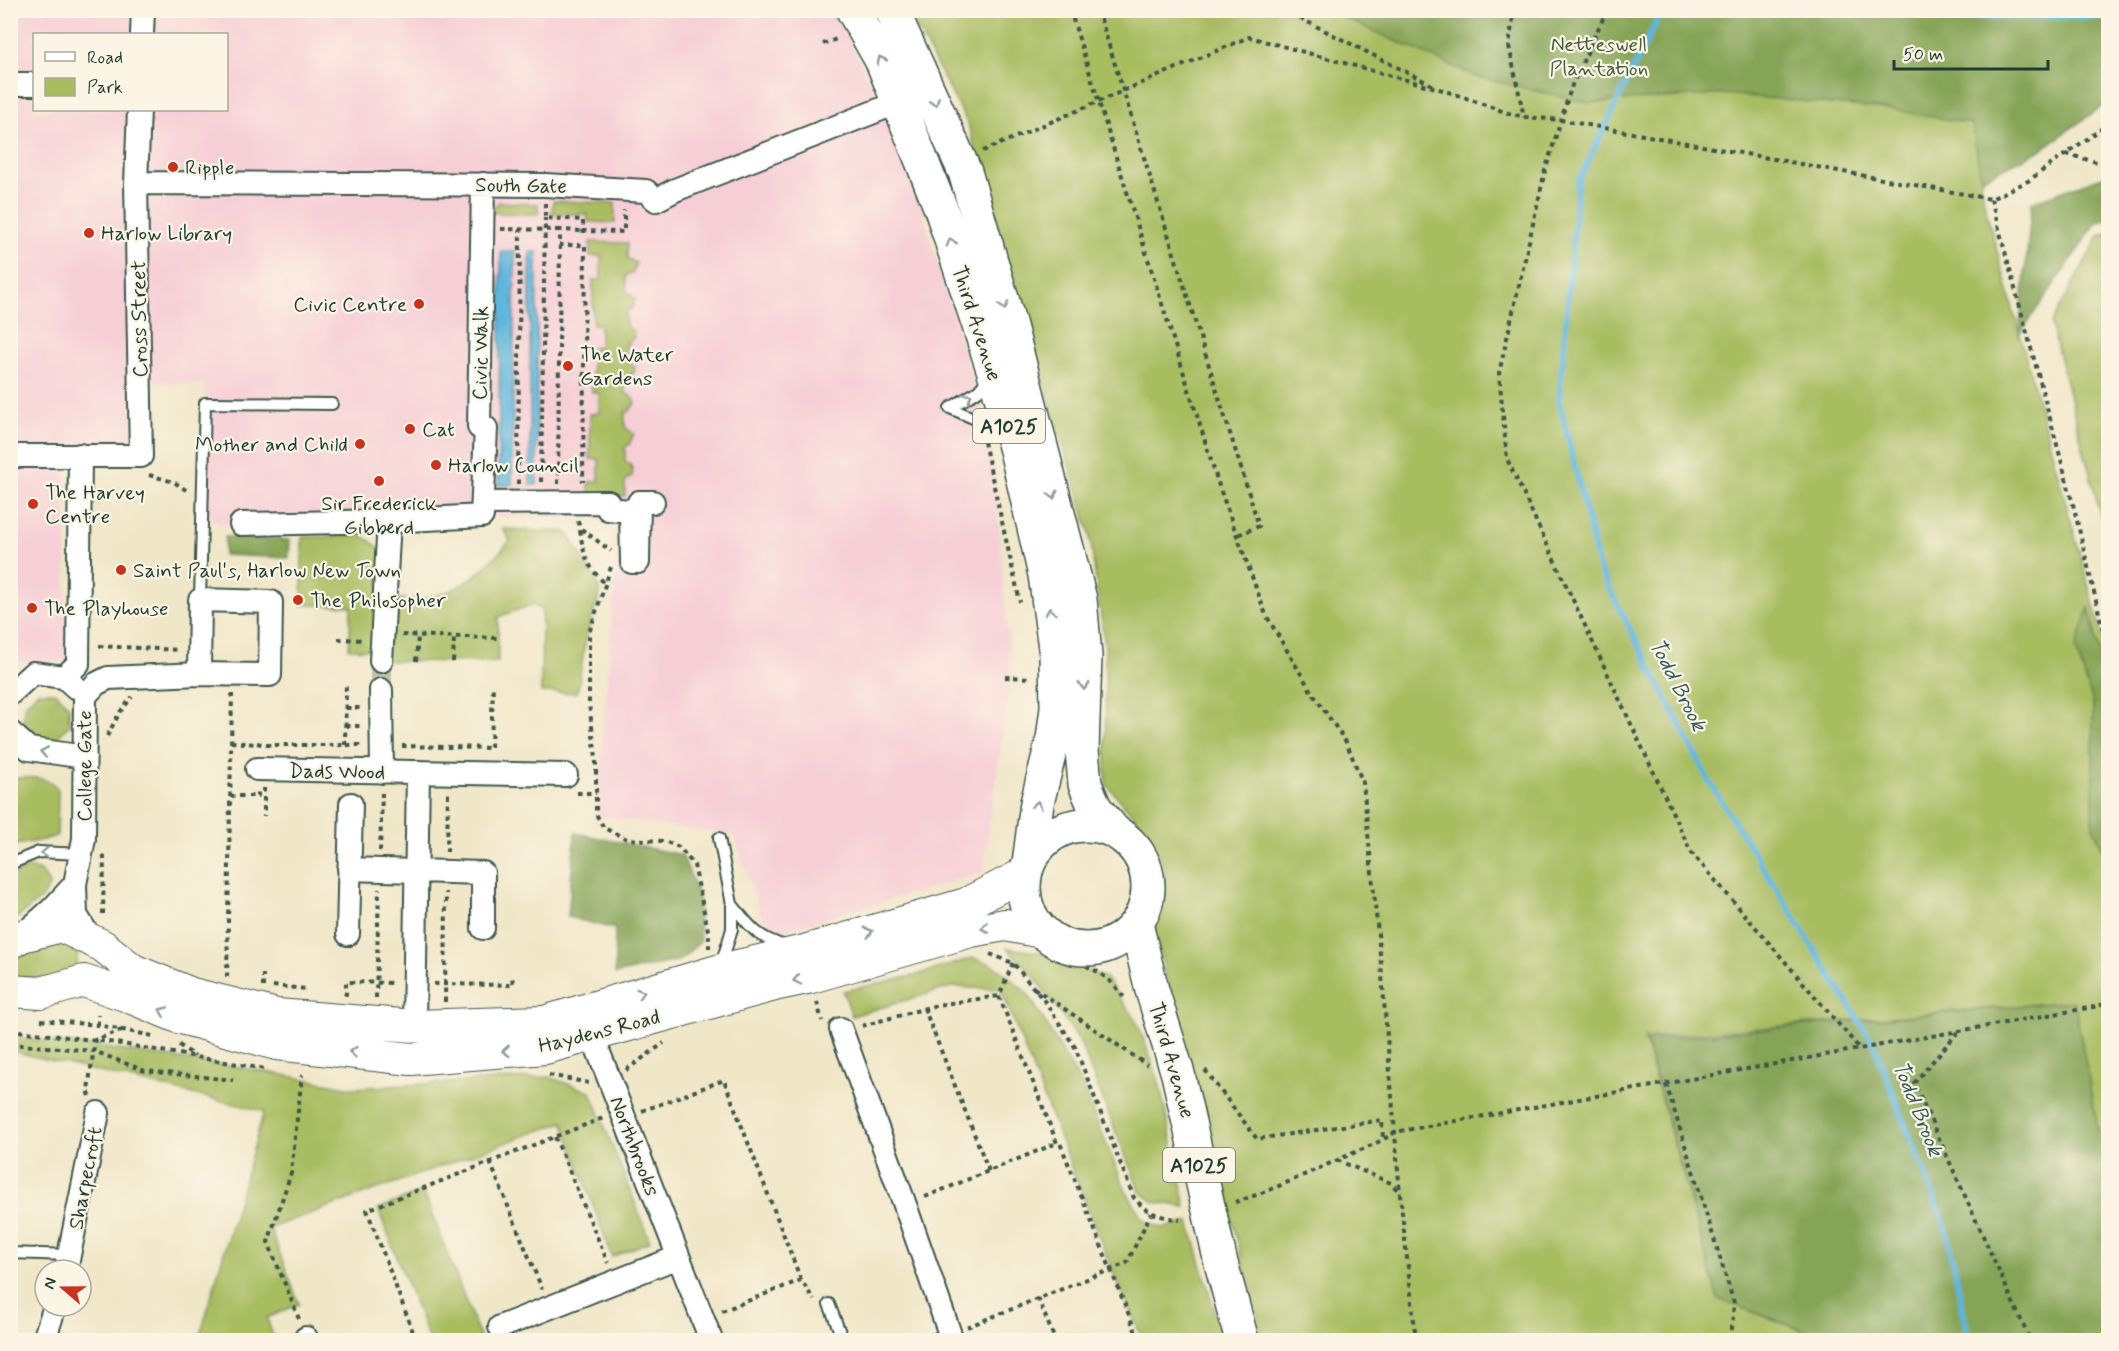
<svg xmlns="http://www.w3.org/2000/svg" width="2119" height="1351" viewBox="0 0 2119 1351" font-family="Mynerve,sans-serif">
<rect width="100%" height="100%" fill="#fcf5e5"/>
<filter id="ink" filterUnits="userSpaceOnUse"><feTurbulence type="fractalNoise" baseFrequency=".0167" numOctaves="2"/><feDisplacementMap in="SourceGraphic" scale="12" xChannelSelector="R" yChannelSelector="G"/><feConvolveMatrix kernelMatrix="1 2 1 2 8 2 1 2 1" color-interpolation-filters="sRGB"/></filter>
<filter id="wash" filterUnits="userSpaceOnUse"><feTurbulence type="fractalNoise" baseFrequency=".008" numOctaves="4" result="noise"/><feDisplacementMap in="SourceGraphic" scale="24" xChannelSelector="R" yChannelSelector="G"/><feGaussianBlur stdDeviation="1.35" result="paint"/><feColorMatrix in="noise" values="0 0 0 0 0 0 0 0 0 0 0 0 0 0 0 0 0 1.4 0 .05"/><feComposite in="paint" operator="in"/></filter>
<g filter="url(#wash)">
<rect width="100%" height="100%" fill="#f0e6c8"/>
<!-- built -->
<path fill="#f6cfd6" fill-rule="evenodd" d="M10,11H836L911,173L992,446L1011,674L983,873L768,935L734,835L597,816L619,519L482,516L219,525L202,508L205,384L149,382L143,463L65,467L67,661L11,662ZM34,34H226V110H34Z"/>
<!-- green -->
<path fill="#a8bc60" stroke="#647c4a" stroke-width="1.5" d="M908,11H1400L1667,77L1972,119L1985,207L2108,657V1182L2074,1001L1644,1038L1718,1299L1828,1340H1264L1153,928L1165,869L1142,826L1106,784L1105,646L1089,530L1037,361L968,124Z
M553,201L615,203V223L588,222L587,214H552Z
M499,202L538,204V214L492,213L493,208Z
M2108,234V544L2051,324L2099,236Z
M590,242L627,243V258L636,263L633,273L626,275V291L635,299L632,308L626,312V325L633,331L634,337L626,345V359L635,367L634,373L625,378V392L633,398L635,403L629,412H625V427L634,434L629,445L625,447V461C632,464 633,468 632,476L625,481V496H589V482L599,481V459H590V414L599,413V393L592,392V348L600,347V324H593V280H601V256H590Z
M503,529L567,532L598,584L600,593L586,638L577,693L541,692L542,612L534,604L498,617V662L386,661L393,599C404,598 416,600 426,598C463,592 486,567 510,541Z
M363,536L380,548L377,650L349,649L351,606L302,605V537Z
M37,692H56L69,707V726L55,739H37L23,724L24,706Z
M11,778C26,778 50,774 58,790L57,835C43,842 26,842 11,846Z
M30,867L42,872L50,885L43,897L11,923V876Z
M46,935L79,949L75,970L57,978H11L10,954Z
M1007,948L1044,953L1106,978L1137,1022L1158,1078L1186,1207L1154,1202L1140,1192L1078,1038L1032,974Z
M973,958L991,964L1008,976L1028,994L1081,1083L1126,1191L1145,1222L1163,1228L1189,1222L1223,1340H1143L1112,1270L1001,989L951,987L852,1016L843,991L917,975Z
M11,1037L105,1048L262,1071L352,1088L549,1077L591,1092L650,1241L612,1257L563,1122L270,1228L299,1304L267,1318L274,1340H199L264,1111L11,1051Z
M423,1191L481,1340H429L378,1209Z"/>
<!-- forest -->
<path fill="#86a456" stroke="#527045" stroke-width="1.5" d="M1328,11H2108V102L2039,151L1981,179L1972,124L1888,109L1723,94L1589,103L1477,77Z
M2108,175V220L2097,222L2019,335L2032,202Z
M225,537L290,540L289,558L224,555Z
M2089,608L2108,687V860L2093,827V703L2076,649Z
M575,833L682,855L698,894L700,942L680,960L615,974V929L568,917Z
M2074,1001L2108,1182V1340H1831L1718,1299L1646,1040Z"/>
<!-- water -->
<path fill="#5fb5dc" stroke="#3f7988" stroke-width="1.5" d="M501,251H515L512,485H498Z
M530,252H537V485H530Z"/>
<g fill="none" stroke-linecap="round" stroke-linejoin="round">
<!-- stream -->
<path stroke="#5fb5dc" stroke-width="6" d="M1662,10L1578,182L1559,401L1600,571L1709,781L1873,1043L1947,1230L1969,1340
M1924,10L1969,17H2108"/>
</g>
</g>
<g filter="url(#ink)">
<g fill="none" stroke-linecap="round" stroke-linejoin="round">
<!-- street-tunnel -->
<path stroke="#c6c4aa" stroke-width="22" stroke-dasharray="22 11" stroke-linecap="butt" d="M381,690V661"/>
<!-- lane casing -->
<g stroke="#3e564a" stroke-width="14">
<path id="lane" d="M991,376L978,391L950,408L987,424L1002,438
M200,600L205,403L332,404
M719,838L732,904
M10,864L39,852L81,854
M724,966V955L732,929V904C749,926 757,938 786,946
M10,1253L70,1255
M829,1304L843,1340
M932,1340L950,1334"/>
</g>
<!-- street casing -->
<g stroke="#3e564a" stroke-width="26">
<path id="street" d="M142,34L143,10
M10,84H34
M136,183L545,185L646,191L656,200L675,190L884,108
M10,456H141L136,183L139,110
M483,503L608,502V509L631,511L632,562H638L639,502H653
M241,524L389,521L482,516L486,428L479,427L483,184
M200,600L271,602L270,675L199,674Z
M381,661L389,521
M64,677L78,664L80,455
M381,690L382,772
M10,694L33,673L64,677L75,687
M10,732L29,749L85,757
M257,769L566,775
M349,869L483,873V928
M75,884L84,839L85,696L96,684L108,678L199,674
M25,933L53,908L75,884L76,915L92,941
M348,934L351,804
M414,1026L418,772
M841,1029L905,1205L952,1340
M592,1035L711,1340
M66,1270L98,1113
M500,1327L678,1257
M306,1338L307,1340
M44,1340L55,1306"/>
</g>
<!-- secondary casing -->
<g stroke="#3e564a" stroke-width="34">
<path id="secondary" d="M10,943L22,936L61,926L103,946L133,970L192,994L277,1015L414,1026L544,1022L724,969L804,951L966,904L1024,874
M10,991L41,993L84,981L125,995L178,1017L277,1044L411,1059L545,1048L778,984L811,977L971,931L1005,925L1042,932"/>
</g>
<!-- primary casing -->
<g stroke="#3e564a" stroke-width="36">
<path id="primary" d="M853,10L882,61L941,209L994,372L1016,450L1045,575L1056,655L1057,708L1053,739L1037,803L1029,863
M892,10L965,172L1010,326L1080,599L1085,656L1082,750L1085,784L1095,808L1114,831
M1024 887a62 62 0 1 1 124 0a62 62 0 1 1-124 0Z
M1136,924L1152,990L1178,1074L1221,1263L1242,1340"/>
</g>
<!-- path -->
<path stroke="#3e564a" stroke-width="4" stroke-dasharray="4.5 4.5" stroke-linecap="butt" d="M1070,10L1220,489L1266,615L1311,691L1346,742L1363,783L1381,964L1400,1194L1416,1340
M1098,10L1259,526L1238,535
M1284,10L1434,86
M1514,10L1509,46L1524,117
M1607,10L1572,85L1545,171L1499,373L1507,459L1691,852L1860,1049
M823,44L839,38
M983,151L1249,37L1443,90L1508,113L1524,117L1561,120L1991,199L2028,181L2108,124
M2066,154L2108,165
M1991,199L2074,508L2108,651
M545,203V218L583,220V231L624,232V210
M501,229L560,230
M559,245H585L583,482
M984,442L1020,602
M149,475L174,482L189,492
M541,482L545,218
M518,484L520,229
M558,484L560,230L583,231
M578,521L580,528L611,551
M580,530C583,553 587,568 606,584
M611,567L589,633V704L596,758V814L604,828L627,839L664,841L679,847L694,865L709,935V948
M402,635L498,638
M338,639L364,640
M99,646L179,650
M416,661L418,636
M453,662L454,637
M1005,677L1031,678
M346,708H360
M346,726H363
M107,736L120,712L132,697
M231,742L257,744
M257,743L266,745H362
M345,745L346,683
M402,746L491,748L493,685
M264,788V816
M577,793H596
M230,796H258V789
M380,851L382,793
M447,852L448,793
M103,914L104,855
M990,954L1013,963L1046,1003L1075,1047L1134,1198C1149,1215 1159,1216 1180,1220
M1052,954C1082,962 1108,972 1125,999
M1013,963L999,996L1057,1143H1060L1139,1340
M227,977L232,694
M434,984L513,985L512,975
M273,986L307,989
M263,987V974
M1034,988L1147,1065
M344,993L346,994V982L394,983
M376,998L379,889
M445,1002L446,892
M817,1002L822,1021
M924,1008L989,1171
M41,1020L98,1025L153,1036
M98,1025V1015
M862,1026L937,1005L999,996
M10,1030L116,1043L265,1069
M1958,1032L1914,1083L2030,1340
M10,1044L94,1051L145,1071L233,1080
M179,1045L195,1056
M626,1070L664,1043
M1205,1070L1257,1139L1382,1120L1383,1140
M549,1075L589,1083
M1666,1084L1734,1303L1731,1340
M90,1096L88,1090L95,1040L122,1030
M642,1111L724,1080L801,1280
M555,1137L608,1263
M1337,1160L1391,1183L1400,1193
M490,1162L542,1289
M925,1197L1057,1143
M1235,1202C1272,1191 1305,1174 1340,1159C1359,1150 1378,1144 1395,1132L2099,1006L2108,1002
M1038,1298L1055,1340
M722,1311L801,1280L814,1300
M299,1319L268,1242L291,1173L302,1075
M967,1327L1127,1263L1151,1213
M416,1340L367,1210L603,1118"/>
<!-- lane -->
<use href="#lane" stroke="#fff" stroke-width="10"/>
<!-- street -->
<use href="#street" stroke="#fff" stroke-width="22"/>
<!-- secondary -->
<use href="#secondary" stroke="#fff" stroke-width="32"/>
<!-- primary -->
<use href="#primary" stroke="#fff" stroke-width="33"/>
</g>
<!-- one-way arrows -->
<defs><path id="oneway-chevron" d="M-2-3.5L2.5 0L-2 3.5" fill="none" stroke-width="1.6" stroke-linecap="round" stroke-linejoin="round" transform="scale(1.5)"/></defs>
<g stroke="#8f9e9a">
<use href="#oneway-chevron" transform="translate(881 60) rotate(-116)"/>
<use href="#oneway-chevron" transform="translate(935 102) rotate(67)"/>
<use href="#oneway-chevron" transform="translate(951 242) rotate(-107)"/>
<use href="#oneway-chevron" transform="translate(1004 306) rotate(74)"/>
<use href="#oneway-chevron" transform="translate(968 397) rotate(-32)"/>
<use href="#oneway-chevron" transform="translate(1053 495) rotate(76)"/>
<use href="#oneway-chevron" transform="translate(1050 612) rotate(-98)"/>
<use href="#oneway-chevron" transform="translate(1084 686) rotate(91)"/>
<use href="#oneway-chevron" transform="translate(44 752) rotate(-170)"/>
<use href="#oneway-chevron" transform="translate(1037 805) rotate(-79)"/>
<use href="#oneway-chevron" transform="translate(45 853) rotate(178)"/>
<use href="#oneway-chevron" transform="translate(985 928) rotate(170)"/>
<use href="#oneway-chevron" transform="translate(869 932) rotate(-16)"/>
<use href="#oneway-chevron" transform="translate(797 980) rotate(168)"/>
<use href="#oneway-chevron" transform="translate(641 993) rotate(-17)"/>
<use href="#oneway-chevron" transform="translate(163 1011) rotate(-157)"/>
<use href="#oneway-chevron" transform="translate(506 1051) rotate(175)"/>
<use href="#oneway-chevron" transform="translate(353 1052) rotate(-174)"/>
</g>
</g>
<!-- markers -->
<g fill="#c8321e" stroke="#fcf5e5" stroke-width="2">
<circle cx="173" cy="167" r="6"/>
<circle cx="89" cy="233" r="6"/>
<circle cx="419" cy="304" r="6"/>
<circle cx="568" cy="366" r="6"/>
<circle cx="410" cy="429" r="6"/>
<circle cx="360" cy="444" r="6"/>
<circle cx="436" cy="465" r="6"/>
<circle cx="379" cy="481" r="6"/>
<circle cx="33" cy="504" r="6"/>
<circle cx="121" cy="570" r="6"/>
<circle cx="298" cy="600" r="6"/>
<circle cx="32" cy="608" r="6"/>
</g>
<g text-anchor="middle" stroke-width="4.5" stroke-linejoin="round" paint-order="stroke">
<!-- shield labels -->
<g fill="#fcf5e5" stroke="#617469" stroke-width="1.5">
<rect x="973" y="409" width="72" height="34" rx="4.5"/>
<rect x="1163" y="1148" width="72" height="34" rx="4.5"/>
</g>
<g font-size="20" font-weight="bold" fill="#1f3d34">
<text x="1009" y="433">A1025</text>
<text x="1199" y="1172">A1025</text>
</g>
<!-- park labels -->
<g font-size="21" fill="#415d3f" stroke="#fcf5e5">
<text x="1599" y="51">Netteswell<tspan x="1599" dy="24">Plantation</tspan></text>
</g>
<!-- poi labels -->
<g font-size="21" fill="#1f3d34" stroke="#fcf5e5" text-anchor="start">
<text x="185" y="174">Ripple</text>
<text x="101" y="240">Harlow Library</text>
<text x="407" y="311" text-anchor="end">Civic Centre</text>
<text x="580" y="361">The Water<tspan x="580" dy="24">Gardens</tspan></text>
<text x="422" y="436">Cat</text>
<text x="348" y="451" text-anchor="end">Mother and Child</text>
<text x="448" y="472">Harlow Council</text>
<text x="45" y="499">The Harvey<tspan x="45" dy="24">Centre</tspan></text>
<text x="379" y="510" text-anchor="middle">Sir Frederick<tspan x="379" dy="24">Gibberd</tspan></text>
<text x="133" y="577">Saint Paul's, Harlow New Town</text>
<text x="310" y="607">The Philosopher</text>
<text x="44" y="615">The Playhouse</text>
</g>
<!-- street labels -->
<g font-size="21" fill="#1f3d34" stroke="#fcf5e5">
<text transform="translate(521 185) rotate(1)" y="7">South Gate</text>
<text transform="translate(139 319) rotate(-91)" y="7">Cross Street</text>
<text transform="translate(977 323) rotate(72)" y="7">Third Avenue</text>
<text transform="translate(480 353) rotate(-89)" y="7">Civic Walk</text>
<text transform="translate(84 766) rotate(-90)" y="7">College Gate</text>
<text transform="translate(337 771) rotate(1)" y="7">Dads Wood</text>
<text transform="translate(599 1031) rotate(-14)" y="7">Haydens Road</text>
<text transform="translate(1172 1060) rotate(74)" y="7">Third Avenue</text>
<text transform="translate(635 1146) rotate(69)" y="7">Northbrooks</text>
<text transform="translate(85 1178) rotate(-79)" y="7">Sharpecroft</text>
</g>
<!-- water labels -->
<g font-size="22" font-style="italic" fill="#2f5b5e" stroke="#fcf5e5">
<text transform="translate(1679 684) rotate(63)" y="8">Todd Brook</text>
<text transform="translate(1919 1108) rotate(68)" y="8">Todd Brook</text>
</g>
</g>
<!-- margin -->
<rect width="2119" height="1351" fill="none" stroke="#fcf5e5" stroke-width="36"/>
<!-- legend -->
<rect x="33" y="33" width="195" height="78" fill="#fcf5e5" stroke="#a4ab9e" stroke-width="1.5"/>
<rect x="45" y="52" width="30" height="9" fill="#ffffff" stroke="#a4ab9e" stroke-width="1.5"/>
<text x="87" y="63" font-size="18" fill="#1f3d34">Road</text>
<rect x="45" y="78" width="30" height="18" fill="#a8bc60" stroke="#a4ab9e" stroke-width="1.5"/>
<text x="87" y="93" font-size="18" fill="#1f3d34">Park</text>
<!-- north arrow -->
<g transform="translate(63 1288) rotate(290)"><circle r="28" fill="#fcf5e5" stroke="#a4ab9e" stroke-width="1.5"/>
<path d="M0-4.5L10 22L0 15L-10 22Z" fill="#c8321e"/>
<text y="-9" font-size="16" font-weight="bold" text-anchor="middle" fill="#1f3d34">N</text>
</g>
<!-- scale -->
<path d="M1894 60v9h154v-9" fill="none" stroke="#1f3d34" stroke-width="3"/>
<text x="1903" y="60" font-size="18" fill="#1f3d34" stroke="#fcf5e5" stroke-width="4.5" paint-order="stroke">50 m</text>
</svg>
